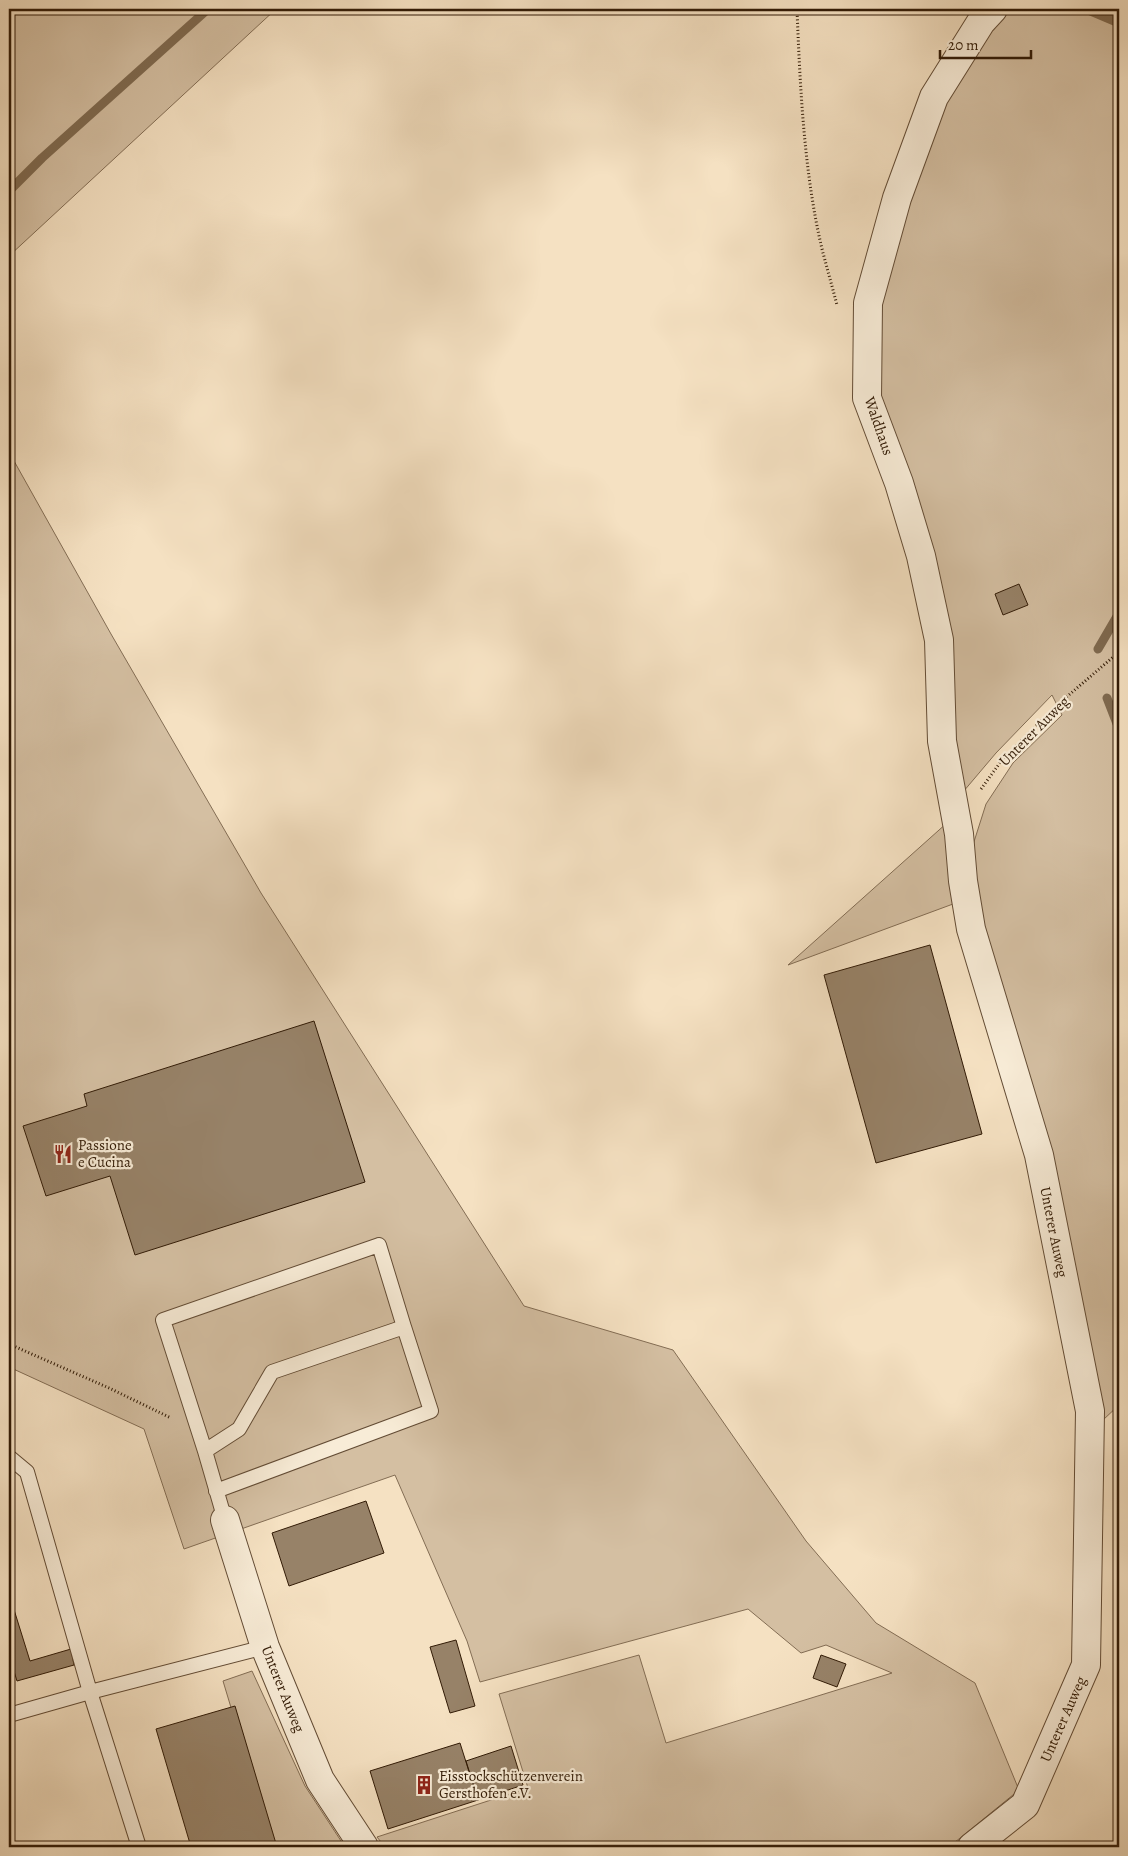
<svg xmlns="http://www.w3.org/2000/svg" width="1128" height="1856" viewBox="0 0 1128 1856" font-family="Alegreya,serif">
<rect width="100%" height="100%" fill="#f5e1c2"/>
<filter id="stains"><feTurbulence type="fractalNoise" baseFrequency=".004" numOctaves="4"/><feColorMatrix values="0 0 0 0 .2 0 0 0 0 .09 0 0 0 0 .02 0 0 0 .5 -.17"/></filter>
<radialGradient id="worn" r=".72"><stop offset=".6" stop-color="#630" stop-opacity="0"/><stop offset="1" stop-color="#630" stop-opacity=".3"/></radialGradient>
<!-- green -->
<path fill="#d4bfa2" stroke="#836d54" d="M9,9H154L156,11L159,9H276L9,256Z
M1007,9H1119V1405L1103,1420L979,925L972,848L986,804L1013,763L1062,715L1052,695L996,753L963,792L876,391L878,301L908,196L947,92L987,30Z
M9,452L111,634L261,893L524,1306L673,1350L806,1541L876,1623L975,1683L1019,1790L949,1847H385L377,1837L528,1788L499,1694L639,1655L666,1743L892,1673L826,1645L801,1653L748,1609L480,1682L467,1641L395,1475L184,1549L144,1429L9,1367Z
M948,822L953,904L788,965Z
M252,1671L305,1786L345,1847H273L223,1681Z"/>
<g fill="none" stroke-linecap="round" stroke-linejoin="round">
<!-- stream -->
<path stroke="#7f6a50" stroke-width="9" d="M1086,9L1119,23
M9,191L42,158L208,9
M1098,649L1119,613
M1107,698L1119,729"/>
</g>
<!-- building -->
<path fill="#978268" stroke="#321b06" d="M1019,584L1028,605L1003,615L995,594Z
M930,945L982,1134L876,1163L824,975Z
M314,1021L365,1182L135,1255L110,1176L46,1196L23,1126L87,1106L84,1094Z
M366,1501L384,1553L289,1586L272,1533Z
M11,1600L30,1661L71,1649L74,1665L17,1681L9,1655V1601Z
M456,1640L475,1706L450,1713L430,1647Z
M821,1655L846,1664L837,1687L813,1678Z
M235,1706L277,1847H191L156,1729Z
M460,1743L478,1800L388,1829L370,1771Z
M511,1746L523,1785L478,1800L466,1761Z"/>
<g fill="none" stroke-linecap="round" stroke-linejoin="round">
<!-- service casing -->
<g stroke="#634c35" stroke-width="16">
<path id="service" d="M205,1451L239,1429L272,1372L404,1327L379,1245L163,1320L205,1451L225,1520
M9,1457L27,1472L90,1692L265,1647
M216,1491L431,1411L404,1327
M9,1715L90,1692L139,1847"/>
</g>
<!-- minor casing -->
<g stroke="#634c35" stroke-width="30">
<path id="minor" d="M225,1520L265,1647L320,1780L364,1847
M972,1847L1025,1805L1086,1665L1090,1411L1039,1155L971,929L963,881L959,834L942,741L939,640L921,556L899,483L867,398L868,303L897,198L934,97L981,22L993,9"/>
</g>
<!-- path -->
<path stroke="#321b06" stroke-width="3" stroke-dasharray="1 2.5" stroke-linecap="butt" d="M797,9C800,86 804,173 822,249C827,268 832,286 837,305
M981,789L1002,760L1056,706L1119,652
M9,1344L109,1388L171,1418"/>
<!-- service -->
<use href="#service" stroke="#f8ecd7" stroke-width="14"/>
<!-- minor -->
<use href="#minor" stroke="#f8ecd7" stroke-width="28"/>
</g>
<!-- icons -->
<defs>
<g id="restaurant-bare" transform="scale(1.5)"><path d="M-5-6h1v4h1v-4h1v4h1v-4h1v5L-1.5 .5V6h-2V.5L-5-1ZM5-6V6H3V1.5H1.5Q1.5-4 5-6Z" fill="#8f2418" stroke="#f8ecd7" stroke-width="2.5" paint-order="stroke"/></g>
<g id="building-bare" transform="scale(1.5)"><path d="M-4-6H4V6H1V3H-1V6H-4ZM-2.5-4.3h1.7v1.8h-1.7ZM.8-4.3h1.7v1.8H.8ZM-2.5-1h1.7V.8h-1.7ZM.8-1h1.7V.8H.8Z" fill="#8f2418" stroke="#f8ecd7" stroke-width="2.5" paint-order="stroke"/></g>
</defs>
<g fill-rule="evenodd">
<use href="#restaurant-bare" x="63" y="1154"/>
<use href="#building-bare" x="424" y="1785"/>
</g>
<g text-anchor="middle" stroke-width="4.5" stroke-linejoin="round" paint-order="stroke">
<!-- street labels -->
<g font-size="15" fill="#321b06" stroke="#f8ecd7">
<text transform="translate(879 426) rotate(71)" y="5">Waldhaus</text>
<text transform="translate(1034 731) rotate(-45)" y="5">Unterer Auweg</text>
<text transform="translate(1054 1232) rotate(79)" y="5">Unterer Auweg</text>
<text transform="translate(283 1689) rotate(68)" y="5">Unterer Auweg</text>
<text transform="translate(1063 1719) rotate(-66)" y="5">Unterer Auweg</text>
</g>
<!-- poi labels -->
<g font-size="15" fill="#321b06" stroke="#f8ecd7" text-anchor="start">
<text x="78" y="1150">Passione<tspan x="78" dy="17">e Cucina</tspan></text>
<text x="439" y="1781">Eisstockschützenverein<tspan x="439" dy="17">Gersthofen e.V.</tspan></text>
</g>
</g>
<!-- margin -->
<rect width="1128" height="1856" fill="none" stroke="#f5e1c2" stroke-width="30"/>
<rect x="10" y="10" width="1108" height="1836" fill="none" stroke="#321b06" stroke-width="2.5"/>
<rect x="15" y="15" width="1098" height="1826" fill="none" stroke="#321b06"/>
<!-- scale -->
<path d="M940 50v8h91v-8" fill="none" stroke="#321b06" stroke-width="2.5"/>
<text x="948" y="50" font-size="15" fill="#321b06" stroke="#f8ecd7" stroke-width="4" paint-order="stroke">20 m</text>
<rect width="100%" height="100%" filter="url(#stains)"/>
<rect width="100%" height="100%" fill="url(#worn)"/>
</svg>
